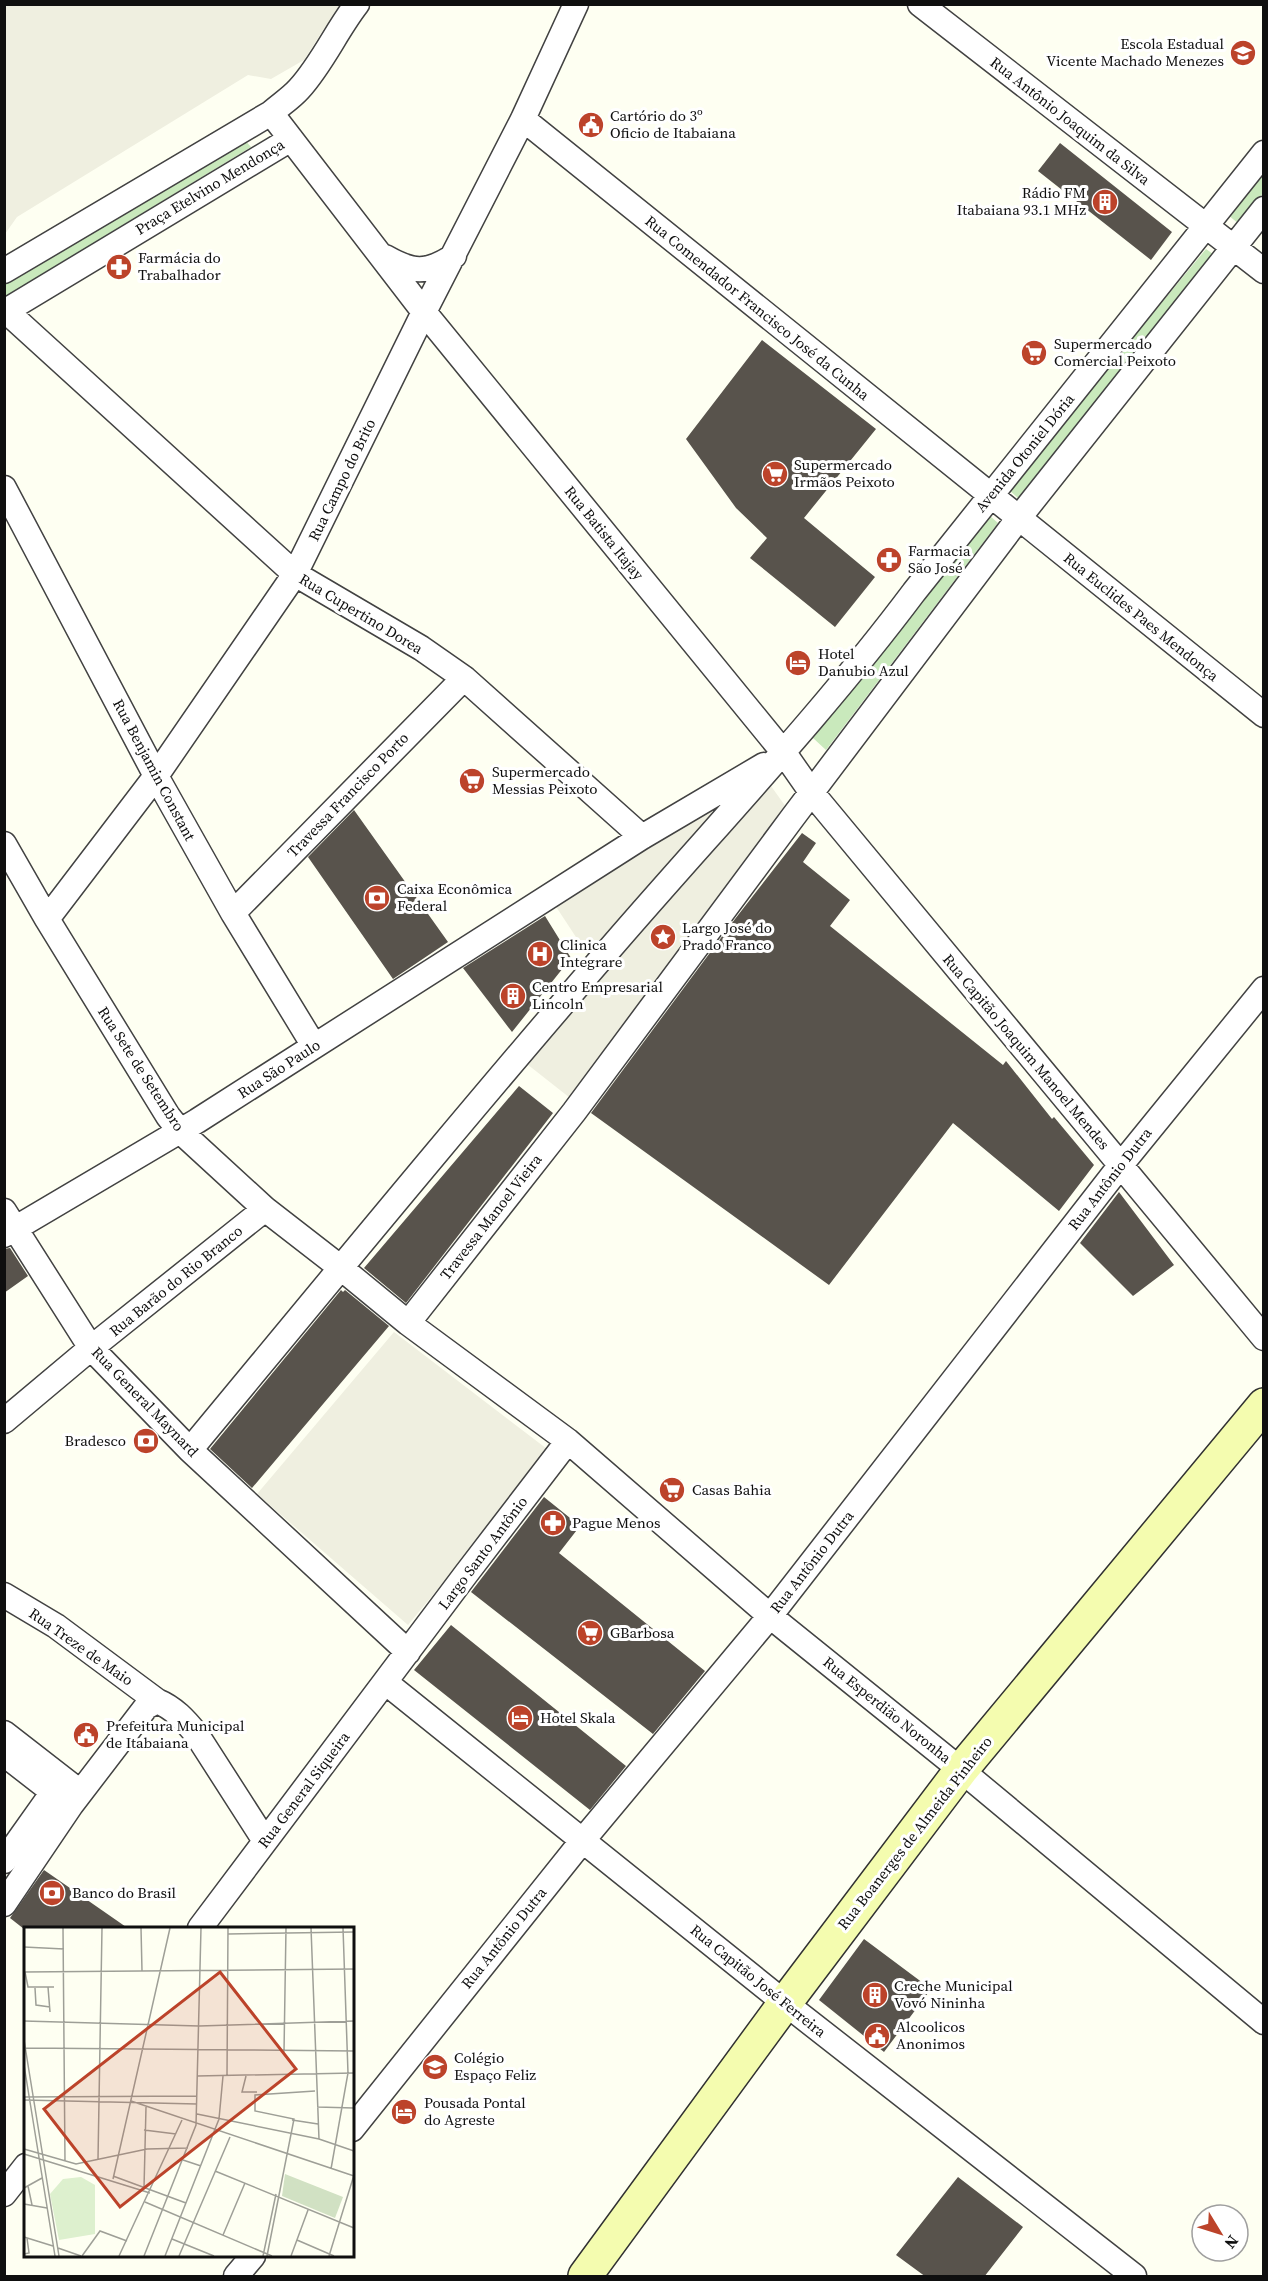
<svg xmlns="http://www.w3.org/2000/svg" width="1268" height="2281" viewBox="0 0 1268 2281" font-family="'Source Serif 4',serif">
<rect width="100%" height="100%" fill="#fefff2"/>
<!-- green -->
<path fill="#c9e9bc" d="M244,139L251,147L5,297V283Z
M1263,170V193L1239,224L1228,215Z
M1206,249L1213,254L1018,498L1008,489Z
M990,516L998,523L826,750L813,738Z"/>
<!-- plaza -->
<path fill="#efefe0" d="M5,5H349L325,27L304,60L271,79L248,75L17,217L5,234Z
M759,769L793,817L579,1105L518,1057L595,966L549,896Z
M394,1332L551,1452L408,1625L257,1494Z"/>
<!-- building -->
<path fill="#58534c" d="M1060,143L1172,232L1151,260L1038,171Z
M762,340L876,429L804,518L875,577L835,627L750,558L767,538L736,508L686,439Z
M354,810L448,942L393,979L308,857Z
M802,833L816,843L803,862L850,900L830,926L1003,1065L1006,1061L1052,1119L1054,1117L1094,1165L1059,1211L953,1123L829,1285L591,1113L735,919Z
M545,916L571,958L512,1032L463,968Z
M519,1086L553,1113L406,1303L364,1268Z
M1119,1192L1174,1265L1133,1296L1080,1243Z
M10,1248L28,1276L4,1293V1249Z
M341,1290L343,1292L345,1290L389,1326L252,1488L210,1449Z
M544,1497L580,1526L559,1553L705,1671L653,1734L471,1592Z
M451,1625L626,1766L590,1810L414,1670Z
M44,1870L129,1929H24L10,1918Z
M864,1939L931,1989L884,2052L819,2000Z
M958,2177L1023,2227L984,2277H926L896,2255Z"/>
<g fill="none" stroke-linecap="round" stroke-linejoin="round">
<!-- street casing -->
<g stroke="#424242" stroke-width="27">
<path id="street" d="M920,4L1264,271
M271,113L424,312L784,753L812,793L1264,1338
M523,119L1264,715
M385,257C413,273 426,274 454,256
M4,271L271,113C280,105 291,98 299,89C322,64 336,31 357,4
M6,311L295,574L421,648L464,678L642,837
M4,312L291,139
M4,488L156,776L233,913L314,1046
M4,844L47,919L168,1116L180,1131L265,1209L341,1268L408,1323L568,1441L770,1616L961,1770L1264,2022
M233,913L464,678
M47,919L156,776L295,574L424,312L523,119L576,4
M4,1211L91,1348L190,1450L408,1652
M4,1235L197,1121L642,837L764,765
M408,1323L574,1112L793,817L1018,519L1264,209
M4,1421L91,1348L265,1209
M190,1450C330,1281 470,1110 614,944C715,827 821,716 914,592L1264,153
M4,1595L56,1626L157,1701
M385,1682L785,2003L1134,2276
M4,1733L80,1792
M4,1754L53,1792L4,1861
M4,1904L71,1805L146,1707L157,1701C174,1708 185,1720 197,1735L265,1841
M200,1928L466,1574L568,1441
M352,2129L583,1840L770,1616L1120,1166L1264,989
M4,2194L26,2166
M236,2276L253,2256"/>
</g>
<!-- secondary casing -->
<g stroke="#313131" stroke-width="36">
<path id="secondary" d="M585,2276L785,2003L961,1770L1264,1405"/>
</g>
<!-- street -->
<use href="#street" stroke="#fff" stroke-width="24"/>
<!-- secondary -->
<use href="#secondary" stroke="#f4fcaf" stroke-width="33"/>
</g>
<!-- icons -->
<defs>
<g id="school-disc" transform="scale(1.35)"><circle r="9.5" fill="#bc432a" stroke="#fff"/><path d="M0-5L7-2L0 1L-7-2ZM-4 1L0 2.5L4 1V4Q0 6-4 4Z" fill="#fff"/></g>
<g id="civic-disc" transform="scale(1.35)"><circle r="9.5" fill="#bc432a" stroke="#fff"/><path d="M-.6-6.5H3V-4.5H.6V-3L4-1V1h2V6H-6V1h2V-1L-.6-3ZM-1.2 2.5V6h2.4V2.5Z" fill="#fff"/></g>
<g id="building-disc" transform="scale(1.35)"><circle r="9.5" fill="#bc432a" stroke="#fff"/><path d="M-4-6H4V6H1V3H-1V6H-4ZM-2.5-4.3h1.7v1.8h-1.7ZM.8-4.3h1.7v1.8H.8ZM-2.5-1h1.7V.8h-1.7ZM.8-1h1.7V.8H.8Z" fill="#fff"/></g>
<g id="pharmacy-disc" transform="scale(1.35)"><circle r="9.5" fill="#bc432a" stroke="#fff"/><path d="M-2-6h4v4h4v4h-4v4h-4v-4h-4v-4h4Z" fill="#fff"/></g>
<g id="supermarket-disc" transform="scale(1.35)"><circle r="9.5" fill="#bc432a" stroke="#fff"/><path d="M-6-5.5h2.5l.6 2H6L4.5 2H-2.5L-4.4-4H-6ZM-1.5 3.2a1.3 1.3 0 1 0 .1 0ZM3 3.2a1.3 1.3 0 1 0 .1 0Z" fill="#fff"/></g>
<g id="hotel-disc" transform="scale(1.35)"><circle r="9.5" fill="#bc432a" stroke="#fff"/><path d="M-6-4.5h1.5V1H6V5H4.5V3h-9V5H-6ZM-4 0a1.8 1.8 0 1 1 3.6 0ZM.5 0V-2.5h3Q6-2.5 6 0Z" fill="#fff"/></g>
<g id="bank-disc" transform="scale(1.35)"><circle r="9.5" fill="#bc432a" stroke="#fff"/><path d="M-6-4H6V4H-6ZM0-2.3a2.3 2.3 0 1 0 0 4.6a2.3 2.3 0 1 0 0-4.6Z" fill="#fff"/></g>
<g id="sight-disc" transform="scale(1.35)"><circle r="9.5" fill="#bc432a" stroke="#fff"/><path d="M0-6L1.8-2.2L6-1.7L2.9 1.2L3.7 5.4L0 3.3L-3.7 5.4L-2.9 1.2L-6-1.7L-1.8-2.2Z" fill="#fff"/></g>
<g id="hospital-disc" transform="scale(1.35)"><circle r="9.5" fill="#bc432a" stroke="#fff"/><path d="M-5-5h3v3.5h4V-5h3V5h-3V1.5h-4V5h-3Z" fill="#fff"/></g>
</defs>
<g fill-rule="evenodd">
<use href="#school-disc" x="1243" y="53"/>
<use href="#civic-disc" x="591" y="125"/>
<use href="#building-disc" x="1105" y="202"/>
<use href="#pharmacy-disc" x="119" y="267"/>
<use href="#supermarket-disc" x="1034" y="353"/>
<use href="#supermarket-disc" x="775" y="474"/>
<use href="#pharmacy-disc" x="889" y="560"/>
<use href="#hotel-disc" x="798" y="663"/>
<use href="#supermarket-disc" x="472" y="781"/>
<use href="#bank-disc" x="377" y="898"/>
<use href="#sight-disc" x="663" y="937"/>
<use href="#hospital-disc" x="540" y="954"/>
<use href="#building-disc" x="513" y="996"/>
<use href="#bank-disc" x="146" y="1441"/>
<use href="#supermarket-disc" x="672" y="1490"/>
<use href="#pharmacy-disc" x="553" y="1523"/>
<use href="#supermarket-disc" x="590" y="1633"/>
<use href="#hotel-disc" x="520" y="1718"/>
<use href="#civic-disc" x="86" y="1735"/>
<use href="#bank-disc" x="52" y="1893"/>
<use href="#building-disc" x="875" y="1995"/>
<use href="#civic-disc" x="877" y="2036"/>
<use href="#school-disc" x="435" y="2067"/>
<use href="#hotel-disc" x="404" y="2112"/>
</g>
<g text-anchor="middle" stroke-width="6" stroke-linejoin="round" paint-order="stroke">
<!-- poi labels -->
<g font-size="15" fill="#0f0f0f" stroke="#fff" text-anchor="start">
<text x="1224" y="49" text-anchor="end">Escola Estadual<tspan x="1224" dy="17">Vicente Machado Menezes</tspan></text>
<text x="610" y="121">Cartório do 3º<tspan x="610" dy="17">Oficio de Itabaiana</tspan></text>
<text x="1086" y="198" text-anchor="end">Rádio FM<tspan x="1086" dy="17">Itabaiana 93.1 MHz</tspan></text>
<text x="138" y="263">Farmácia do<tspan x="138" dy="17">Trabalhador</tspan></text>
<text x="1054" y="349">Supermercado<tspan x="1054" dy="17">Comercial Peixoto</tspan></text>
<text x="794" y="470">Supermercado<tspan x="794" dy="17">Irmãos Peixoto</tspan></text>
<text x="908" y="556">Farmacia<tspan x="908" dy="17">São José</tspan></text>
<text x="818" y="659">Hotel<tspan x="818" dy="17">Danubio Azul</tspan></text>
<text x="492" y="777">Supermercado<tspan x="492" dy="17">Messias Peixoto</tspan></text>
<text x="397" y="894">Caixa Econômica<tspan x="397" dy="17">Federal</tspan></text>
<text x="682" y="933">Largo José do<tspan x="682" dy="17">Prado Franco</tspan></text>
<text x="560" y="950">Clinica<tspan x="560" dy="17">Integrare</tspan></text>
<text x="532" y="992">Centro Empresarial<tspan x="532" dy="17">Lincoln</tspan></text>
<text x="126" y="1446" text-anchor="end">Bradesco</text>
<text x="692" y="1495">Casas Bahia</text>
<text x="572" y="1528">Pague Menos</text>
<text x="610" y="1638">GBarbosa</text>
<text x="540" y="1723">Hotel Skala</text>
<text x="106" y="1731">Prefeitura Municipal<tspan x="106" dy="17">de Itabaiana</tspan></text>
<text x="72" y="1898">Banco do Brasil</text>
<text x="894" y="1991">Creche Municipal<tspan x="894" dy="17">Vovó Nininha</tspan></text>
<text x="896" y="2032">Alcoolicos<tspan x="896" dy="17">Anonimos</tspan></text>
<text x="454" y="2063">Colégio<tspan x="454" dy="17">Espaço Feliz</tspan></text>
<text x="424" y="2108">Pousada Pontal<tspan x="424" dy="17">do Agreste</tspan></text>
</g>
<!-- street labels -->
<g font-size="15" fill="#0f0f0f" stroke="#fff">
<text transform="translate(1070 121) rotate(38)" y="5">Rua Antônio Joaquim da Silva</text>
<text transform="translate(210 187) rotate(-31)" y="5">Praça Etelvino Mendonça</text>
<text transform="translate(757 308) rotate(39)" y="5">Rua Comendador Francisco José da Cunha</text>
<text transform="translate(1025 453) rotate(-51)" y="5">Avenida Otoniel Dória</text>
<text transform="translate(342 480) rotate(-64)" y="5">Rua Campo do Brito</text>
<text transform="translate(604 533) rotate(51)" y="5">Rua Batista Itajay</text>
<text transform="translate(361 614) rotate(31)" y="5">Rua Cupertino Dorea</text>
<text transform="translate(1141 617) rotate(39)" y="5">Rua Euclides Paes Mendonça</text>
<text transform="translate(154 770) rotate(62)" y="5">Rua Benjamin Constant</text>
<text transform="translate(348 795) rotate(-46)" y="5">Travessa Francisco Porto</text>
<text transform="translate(1026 1052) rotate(50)" y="5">Rua Capitão Joaquim Manoel Mendes</text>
<text transform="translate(141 1069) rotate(57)" y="5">Rua Sete de Setembro</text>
<text transform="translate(279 1069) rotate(-33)" y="5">Rua São Paulo</text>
<text transform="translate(1110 1179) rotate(-52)" y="5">Rua Antônio Dutra</text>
<text transform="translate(491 1217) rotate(-52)" y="5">Travessa Manoel Vieira</text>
<text transform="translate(176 1281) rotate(-39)" y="5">Rua Barão do Rio Branco</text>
<text transform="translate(145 1402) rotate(46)" y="5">Rua General Maynard</text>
<text transform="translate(483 1553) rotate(-53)" y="5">Largo Santo Antônio</text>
<text transform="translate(812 1562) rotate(-52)" y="5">Rua Antônio Dutra</text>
<text transform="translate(81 1647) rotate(35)" y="5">Rua Treze de Maio</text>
<text transform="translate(887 1710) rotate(39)" y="5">Rua Esperdião Noronha</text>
<text transform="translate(304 1790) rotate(-53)" y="5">Rua General Siqueira</text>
<text transform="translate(915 1833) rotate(-52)" y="5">Rua Boanerges de Almeida Pinheiro</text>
<text transform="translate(504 1938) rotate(-51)" y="5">Rua Antônio Dutra</text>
<text transform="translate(758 1981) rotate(39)" y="5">Rua Capitão José Ferreira</text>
</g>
</g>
<!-- overview -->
<g transform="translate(24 1927)">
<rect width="330" height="330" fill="#fefff2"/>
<path d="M261,247L319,270L311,291L258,269Z" fill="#d1e1c3"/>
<path d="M57,250L71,258V307L35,313L26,267L39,252Z" fill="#ddf0ce"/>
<path fill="none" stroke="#9e9f97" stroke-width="1.5" d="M39,1L41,234M117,1L118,44M287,1L295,212M204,7L330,5M0,20L40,22M0,45L330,42M1,45L4,60H30M24,60L26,85M11,61L12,78L26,80M0,94L175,99L330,94M0,113L35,329M1,121L330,124M260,125L262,1M0,138L31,329M173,149L330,146M203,149L204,1M222,149L218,165H233M0,170L173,169M0,173L173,177M107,174L330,249M293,180L330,181M173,187L295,212L330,224M268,193L294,197M120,203L152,207M0,222L52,237L123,222L164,221M0,227L126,266M74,232L78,1M159,233L177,239M307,242L324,146L319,1M191,244L330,301M89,249L162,276M89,252L146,1M4,259L8,278M0,261L18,251M120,261L122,180M121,275L248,329M0,277L23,281M199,308L221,256M0,310L29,319M148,312L190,329M273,313L310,329M34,321L57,329M0,327L5,326L3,311M58,329L76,304L103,314M95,329L158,193M120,329L172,198L177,1M141,329L195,192L199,149M155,329L206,210M239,329L252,267M243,329L270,192L231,184V168L291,164M267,329L284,283M305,329L330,248"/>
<path fill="#bc432a" fill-opacity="0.15" stroke="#bc432a" stroke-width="3" d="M196,45L272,142L96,280L20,182Z"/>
<rect width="330" height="330" fill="none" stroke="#0f0f0f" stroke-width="3"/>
</g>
<!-- border -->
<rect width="1268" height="2281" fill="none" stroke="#0f0f0f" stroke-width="12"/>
<!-- north arrow -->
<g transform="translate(1220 2233) rotate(128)"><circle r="28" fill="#ffffff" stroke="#9f9f9f" stroke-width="1.5"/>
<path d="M0-4.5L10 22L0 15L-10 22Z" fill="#bc432a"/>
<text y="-9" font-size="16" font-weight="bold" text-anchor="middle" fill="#0f0f0f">N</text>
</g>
</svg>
